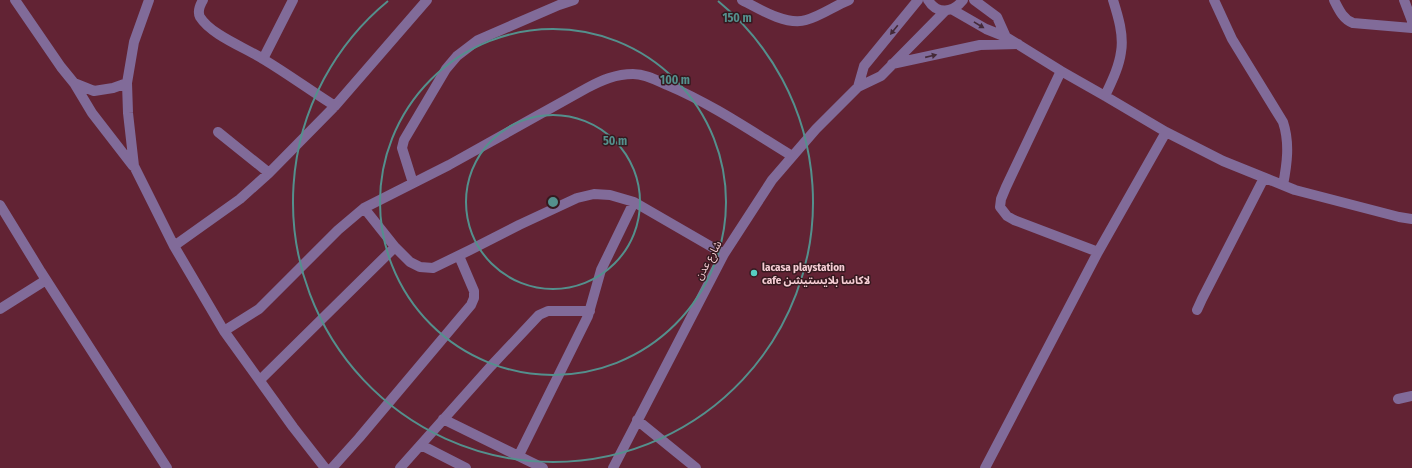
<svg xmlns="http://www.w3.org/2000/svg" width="1412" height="468" viewBox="0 0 1412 468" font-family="'Fira Sans Condensed','Noto Sans Arabic',sans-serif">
<rect width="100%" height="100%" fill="#622334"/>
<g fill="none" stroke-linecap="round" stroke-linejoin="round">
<!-- minor -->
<path stroke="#816b99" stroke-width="10" d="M15,0L61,67L74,83L92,113L133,166
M149,0L134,42L127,83L128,113L134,166L174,246L224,331L293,427L325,468
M203,0C200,5 197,11 200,17C211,35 246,48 263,59C288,74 311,91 335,106
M742,0C759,9 787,26 806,20C821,16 834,6 849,0
M928,0C937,15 953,13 963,0
M974,0L997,17L1006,37
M1214,0L1232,39L1283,122C1290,143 1287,164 1283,185
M1334,0C1339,10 1343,19 1353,23L1412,28
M1404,0L1412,21
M953,10L986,29L1006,37L1061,71L1105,96L1166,132L1223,161L1295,190L1399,217L1412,219
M263,59L293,0
M892,64L980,45L1018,44
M1061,71L1006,187L1001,199L1000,207L1007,216L1014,220L1098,252
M74,83L94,91L113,88L127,83
M858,87L864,66L918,0
M1105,96C1112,81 1119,67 1121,52C1124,35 1118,16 1113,0
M218,132L269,173
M413,183L402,148L404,140L446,69L457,56L478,40L559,5L574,0
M0,205L41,272L167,468
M364,208L395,247L410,262L420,267L433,268L470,250L519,225L577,198L594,194L610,195L634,202L724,254
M174,246L240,199L269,173L335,106L427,0
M0,309L46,280
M1197,310L1202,299L1264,178
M224,331L259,309L338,230L364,208L449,165L587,88C602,80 616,74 633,74C645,74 656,80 667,85C712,104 751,131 792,156
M260,380L395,247
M1398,399L1412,396
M443,419L543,468
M637,420L696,468
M421,445L466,468
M519,455L588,316L601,270L634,202
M332,468L359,438L471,305L474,298V291L459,256
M400,468L491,366L539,315L548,311H590
M613,468L724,254L772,180L816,129L858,87L881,76L945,11
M985,468L1098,252L1166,132"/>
</g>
<!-- one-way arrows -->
<defs><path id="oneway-solid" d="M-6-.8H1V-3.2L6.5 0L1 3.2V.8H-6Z"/></defs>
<g fill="#442937">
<use href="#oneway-solid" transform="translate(979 25) rotate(31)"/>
<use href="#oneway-solid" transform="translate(894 30) rotate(129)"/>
<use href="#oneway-solid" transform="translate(931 56) rotate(-13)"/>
</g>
<!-- distance rings -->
<g fill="none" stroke="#54908d" stroke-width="2">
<circle cx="553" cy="202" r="87"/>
<circle cx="553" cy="202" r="173"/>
<path d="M718 1A260 260 0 1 1 388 1"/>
</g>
<!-- markers -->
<circle fill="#57cec2" stroke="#35191f" stroke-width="1.5" cx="754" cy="273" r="4"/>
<g text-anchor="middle" stroke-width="3" stroke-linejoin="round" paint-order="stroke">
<!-- street labels -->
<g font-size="11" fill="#f5cdd4" stroke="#35191f">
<text transform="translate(708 260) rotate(-61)" y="4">شارع عدن</text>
</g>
<!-- poi labels -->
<g font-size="11" font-weight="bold" fill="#f5cdd4" stroke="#35191f" text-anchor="start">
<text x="762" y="271">lacasa playstation<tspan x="762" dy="13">cafe لاكاسا بلايستيشن</tspan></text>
</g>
</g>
<circle cx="553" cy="202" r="6" fill="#54908d" stroke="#35191f" stroke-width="2"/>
<g font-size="12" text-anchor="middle" font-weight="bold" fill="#54908d" stroke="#35191f" stroke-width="3" stroke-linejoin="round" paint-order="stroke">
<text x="737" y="22">150 m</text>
<text x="675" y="84">100 m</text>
<text x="615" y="145">50 m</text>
</g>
</svg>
